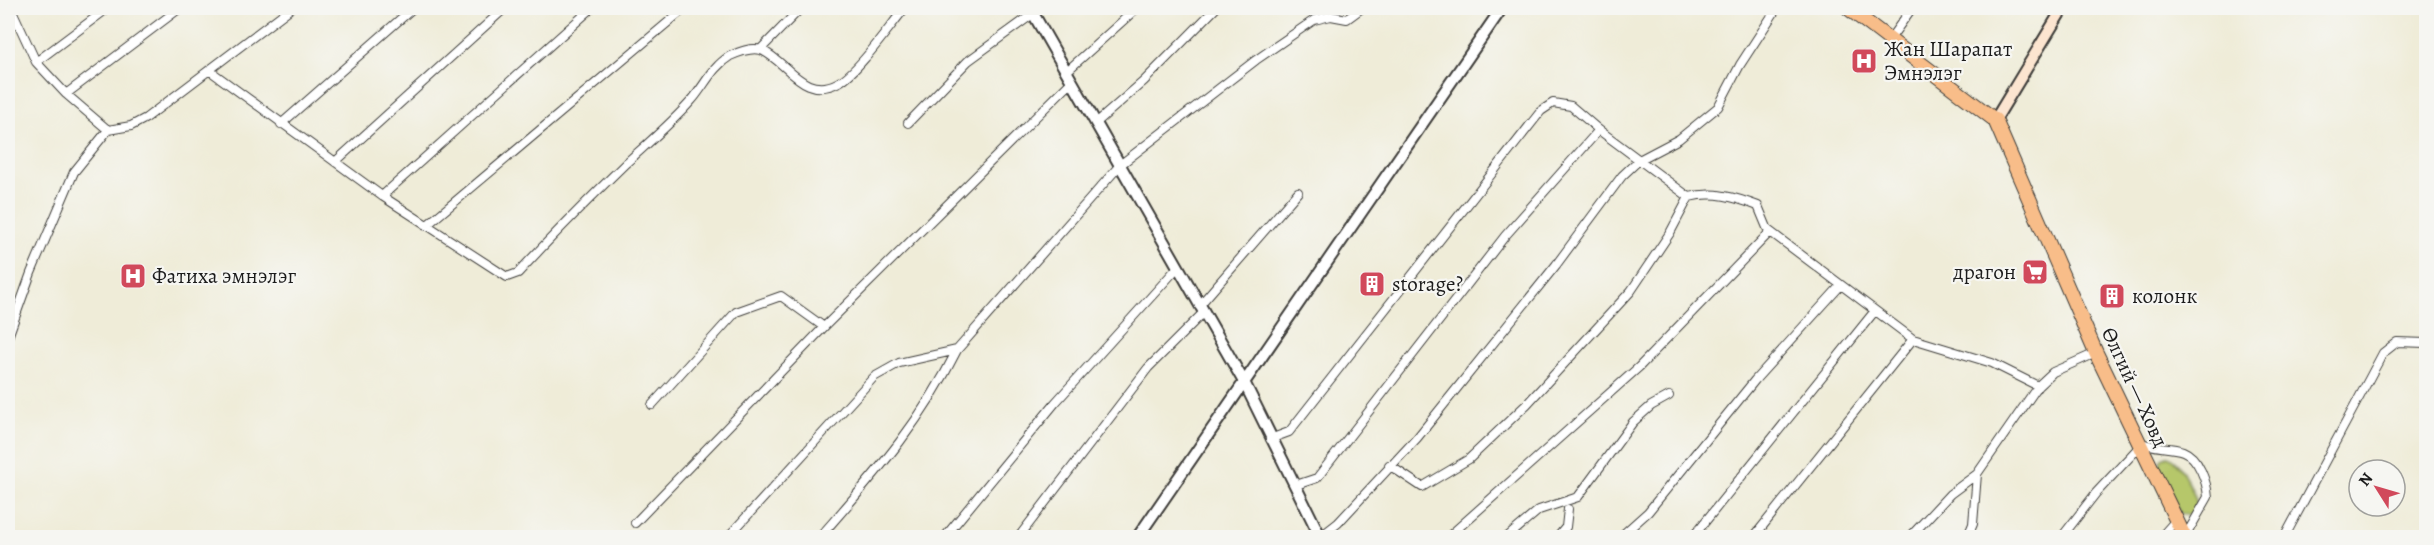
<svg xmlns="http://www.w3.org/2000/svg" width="2434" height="545" viewBox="0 0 2434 545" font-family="Alegreya,serif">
<rect width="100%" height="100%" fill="#f6f6f2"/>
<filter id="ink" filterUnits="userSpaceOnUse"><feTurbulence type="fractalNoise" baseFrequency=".0167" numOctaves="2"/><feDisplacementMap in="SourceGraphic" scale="12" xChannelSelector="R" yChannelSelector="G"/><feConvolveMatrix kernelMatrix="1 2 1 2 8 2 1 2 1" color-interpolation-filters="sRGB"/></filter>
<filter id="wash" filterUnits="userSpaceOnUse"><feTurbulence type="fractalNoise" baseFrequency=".008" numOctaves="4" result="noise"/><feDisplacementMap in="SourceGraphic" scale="24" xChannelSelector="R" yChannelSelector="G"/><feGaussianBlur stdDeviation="1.35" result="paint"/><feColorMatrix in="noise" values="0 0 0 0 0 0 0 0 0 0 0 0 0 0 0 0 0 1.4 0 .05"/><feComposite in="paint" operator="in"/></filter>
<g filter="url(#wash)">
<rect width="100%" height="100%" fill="#efecd8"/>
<!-- grass -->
<path fill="#b6c76a" stroke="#697243" stroke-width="1.5" d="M2167,456C2177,456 2198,497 2197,508C2192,515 2186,518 2179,512L2159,466L2162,458Z"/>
</g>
<g filter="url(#ink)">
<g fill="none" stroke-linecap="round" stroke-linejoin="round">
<!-- minor casing -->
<g stroke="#3c3b38" stroke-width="10">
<path id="minor" d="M11,8L36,62L66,94L108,130
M1890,39L1912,8
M760,50L801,8
M36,62L108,8
M209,70L382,196L507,277L518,273C553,235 589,199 626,163C648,143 672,123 692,100C705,85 712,67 730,56C739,52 751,47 761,50C787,60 803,102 839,82C858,72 890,26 905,8
M1067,71L1137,8
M66,94L180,8
M908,123L968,61L1041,8
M1096,123L1144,81L1216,8
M281,124L413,8
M1599,130L1689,197C1714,191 1735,197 1758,206L1768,230L1913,339L1992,363L2038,386L2053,372L2096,353
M335,162L505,8
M382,196L592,8
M426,226L685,8
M1199,306L1298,192
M8,337L31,273L74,172L108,130L131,126L146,118L291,8
M652,405L736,312L781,296L824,327
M1270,439L1289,432L1541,111L1553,103L1571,106L1599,130L1505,236L1317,478L1296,485
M2140,442C2155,449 2169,446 2183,451C2199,457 2207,483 2208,497L2185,537
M1389,465L1422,487L1469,459L1527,404L1631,291L1670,233L1689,197
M635,523L824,327L1072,81
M1320,537L1338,523L1417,438L1556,265L1622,176L1639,160L1679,139L1718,107L1740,65L1777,8
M727,538L874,377L899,363L957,350L1120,165L1256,60L1314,20L1331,16L1347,19L1362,8
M819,538C873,476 920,425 957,350
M944,538L1055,403L1178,267
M1018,538L1148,368L1203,313
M1447,538L1639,367L1770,232
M1506,538L1539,510L1578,497L1633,422L1651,406L1669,396
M1557,538L1566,527L1568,509
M1619,538L1648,512L1755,380L1841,285
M1692,538L1874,312
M1753,538L1913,339
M1909,538L1950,494L1977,474L2038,386
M1967,538L1973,524L1977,474
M2061,538L2096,493L2140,446
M2160,538L2176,520
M2284,538L2383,353L2397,342L2426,343"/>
</g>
<!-- tertiary casing -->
<g stroke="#3c3b38" stroke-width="14">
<path id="tertiary" d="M1030,8L1244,382L1321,538
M1137,538L1502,8"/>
</g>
<!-- secondary casing -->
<g stroke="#3c3b38" stroke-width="14">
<path id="secondary" d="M1995,120L2063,8"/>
</g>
<!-- trunk casing -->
<g stroke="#3c3b38" stroke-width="16">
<path id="trunk" d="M1848,8L1995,120L2096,353L2185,538"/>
</g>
<!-- minor -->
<use href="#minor" stroke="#fff" stroke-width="8"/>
<!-- tertiary -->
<use href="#tertiary" stroke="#fff" stroke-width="10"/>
<!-- secondary -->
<use href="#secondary" stroke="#fce5d0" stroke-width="10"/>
<!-- trunk -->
<use href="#trunk" stroke="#f8bd89" stroke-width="14"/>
</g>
</g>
<!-- icons -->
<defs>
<g id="hospital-square" transform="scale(1.35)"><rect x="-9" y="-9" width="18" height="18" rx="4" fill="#d1495b" stroke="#f6f6f2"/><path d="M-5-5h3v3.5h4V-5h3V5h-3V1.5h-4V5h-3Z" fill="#fff"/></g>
<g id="supermarket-square" transform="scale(1.35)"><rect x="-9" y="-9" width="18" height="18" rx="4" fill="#d1495b" stroke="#f6f6f2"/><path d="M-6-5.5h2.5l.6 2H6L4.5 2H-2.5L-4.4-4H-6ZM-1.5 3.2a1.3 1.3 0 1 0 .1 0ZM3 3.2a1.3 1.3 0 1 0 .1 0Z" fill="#fff"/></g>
<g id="building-square" transform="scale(1.35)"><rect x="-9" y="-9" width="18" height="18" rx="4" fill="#d1495b" stroke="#f6f6f2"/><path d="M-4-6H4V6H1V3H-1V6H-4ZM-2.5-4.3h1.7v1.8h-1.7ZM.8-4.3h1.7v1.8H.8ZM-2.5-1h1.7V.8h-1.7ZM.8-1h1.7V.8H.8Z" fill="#fff"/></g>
</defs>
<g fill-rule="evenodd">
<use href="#hospital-square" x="1864" y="61"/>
<use href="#supermarket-square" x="2035" y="272"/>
<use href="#hospital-square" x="133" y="276"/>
<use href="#building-square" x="1372" y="284"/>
<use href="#building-square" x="2112" y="296"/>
</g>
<g text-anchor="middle" stroke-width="4.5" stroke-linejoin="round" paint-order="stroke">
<!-- poi labels -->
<g font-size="21" fill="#1c1c1c" stroke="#f6f6f2" text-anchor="start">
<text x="1884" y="56">Жан Шарапат<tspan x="1884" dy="24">Эмнэлэг</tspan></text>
<text x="2016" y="279" text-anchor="end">драгон</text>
<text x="152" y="283">Фатиха эмнэлэг</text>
<text x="1392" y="291">storage?</text>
<text x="2132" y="303">колонк</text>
</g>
<!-- street labels -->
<g font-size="21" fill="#1c1c1c" stroke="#f6f6f2">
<text transform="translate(2135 387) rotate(65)" y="7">Өлгий — Ховд</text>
</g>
</g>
<!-- margin -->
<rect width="2434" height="545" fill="none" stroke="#f6f6f2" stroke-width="30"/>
<!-- north arrow -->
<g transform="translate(2377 488) rotate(307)"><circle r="28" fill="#f6f6f2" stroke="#9f9f9c" stroke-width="1.5"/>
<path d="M0-4.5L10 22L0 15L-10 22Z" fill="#d1495b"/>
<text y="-9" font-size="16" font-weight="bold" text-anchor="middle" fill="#1c1c1c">N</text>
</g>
</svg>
